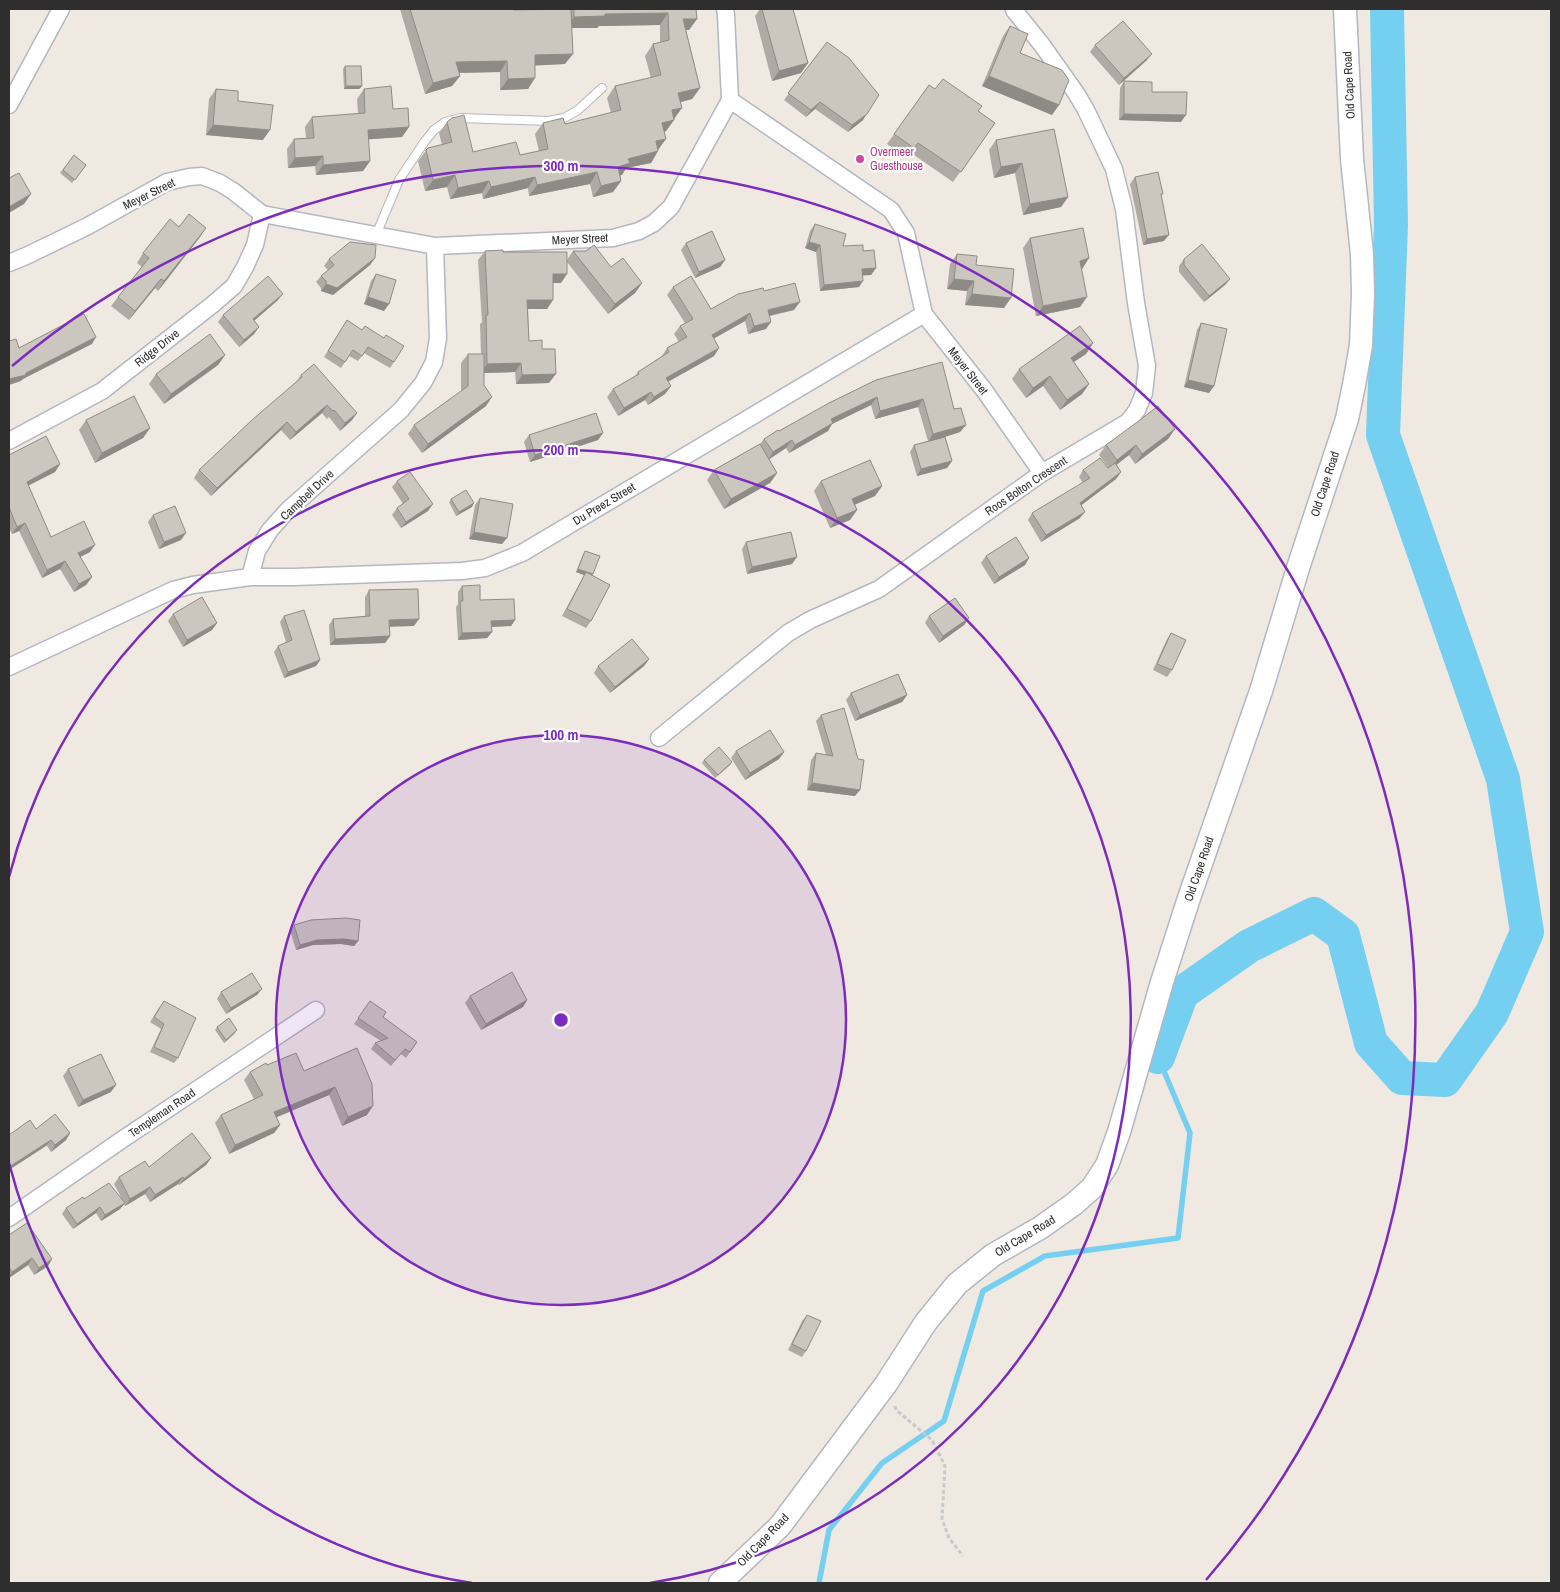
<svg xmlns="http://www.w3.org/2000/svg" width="1560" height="1592" viewBox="0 0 1560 1592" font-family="'Archivo Narrow',sans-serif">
<rect width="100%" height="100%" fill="#efe9e1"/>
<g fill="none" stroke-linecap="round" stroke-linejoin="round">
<!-- stream -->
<path stroke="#75cff0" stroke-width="5.5" d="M819,1583L829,1530L882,1463L944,1421L983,1291L1045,1256L1178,1238L1190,1133L1158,1057"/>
<!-- river -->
<path stroke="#75cff0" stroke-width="34" d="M1158,1057L1182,993L1249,946L1314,914L1343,935L1371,1043L1402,1078L1445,1080L1492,1013L1527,932L1503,779L1383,435L1391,224L1387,9"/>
<!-- lane casing -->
<g stroke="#b4b7c1" stroke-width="10">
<path id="lane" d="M376,235L399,180L425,141L434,130L445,122L461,118L548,121L564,118L578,110L602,88"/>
</g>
<!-- street casing -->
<g stroke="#b4b7c1" stroke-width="19">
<path id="street" d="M725,9L726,15L730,100
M9,105L61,9
M9,263L26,256L86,227L167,182L189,177L202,176L220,183L233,191L262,214L435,246L613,238L639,231L654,223L671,207L730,100L891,210L906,233L924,314L984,390L1042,473
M9,441L102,391L212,305L234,286L245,267L255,245L262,214
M250,577H294L462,571L485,568L522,553L924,314
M9,667L173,590L193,585L250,577L257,551L270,530L288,510L401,410L423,383L434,362L438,338L435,246
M659,738L788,633L810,620L879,589L1042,473L1128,422L1137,410L1144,393L1147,366L1136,303L1124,209L1114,169L1086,110L1076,93L1042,45L1014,10
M9,1218L123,1139L316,1010"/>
</g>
<!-- secondary casing -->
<g stroke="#b4b7c1" stroke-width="25">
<path id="secondary" d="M720,1583L780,1526L886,1384L926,1322L957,1284L993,1255L1040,1228L1074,1204L1092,1188L1107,1165L1119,1132L1162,982L1189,898L1261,691L1298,568L1347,419L1354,385L1361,345L1363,294L1362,254L1352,159L1345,9"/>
</g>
<!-- path -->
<path stroke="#c9c9c9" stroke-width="3" stroke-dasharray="4 2.5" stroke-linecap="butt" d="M895,1406L896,1410L932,1440L945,1466L942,1519L949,1538L963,1556"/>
<!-- lane -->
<use href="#lane" stroke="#fff" stroke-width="8"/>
<!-- street -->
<use href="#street" stroke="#fff" stroke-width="16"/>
<!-- secondary -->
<use href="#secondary" stroke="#fff" stroke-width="22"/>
</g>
<!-- wall -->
<path fill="#afaba4" d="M400,9H513V10L545,9H696L697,19L689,30H686L700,88L692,99L680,102L674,120L666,131L665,132L658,150V151L651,163L626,168L622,175H620L621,181L613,192L593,197L590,184L529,196L528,188L483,199L482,193L450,199L447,187L425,191L418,161L428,148L442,145L439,133L447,122L473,152L520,155L539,151L535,134L543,123L565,124L611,113L607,98L615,86L651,78L645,56L653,44L660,43V25L599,26L597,28H572L565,64L535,65L528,89L500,90V72L459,73L460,76L452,86L425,94Z
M760,9H793L808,63L801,73L772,81L755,16Z
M1010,26L1020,53L1052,115L982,86L1003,36Z
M827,42L863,120L848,132L815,109L806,117L784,100Z
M1095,45L1147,60L1119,85L1090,52Z
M345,66L362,86L359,89H344L343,69Z
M1124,81L1152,92L1181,122L1119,120L1120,88Z
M929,85L935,89L978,111L995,123L953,182L911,153L907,158L887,144Z
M216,89L238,101L263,140L206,135L209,99Z
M364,89L393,109L409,127L402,137L368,139L370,161L363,171L316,175L315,166L288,168L287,149L294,139L306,138L305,127L312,117L358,114L357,99Z
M996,140L1068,197L1061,207L1023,215L1015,173L994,178L989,150Z
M74,155L86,165L72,183L60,173Z
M1135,177L1161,196L1164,241L1143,245L1130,184Z
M815,224L843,246L863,251L876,268L871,275H863L859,287L820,291L816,252L805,248L810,231Z
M179,227L200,237L158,291L155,288L129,320L111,306L118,297L142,267L137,263L143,253Z
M1030,238L1089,258L1082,269H1081L1080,307L1036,316L1023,248Z
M686,243L725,260L720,267L695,278L681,250Z
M485,251L503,252L567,260L573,251L611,267L642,283L635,293L608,314L567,262L561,283H553L547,309H528L529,341L542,349L549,383L516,384L515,372L484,373V385L486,406L422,453L408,434L414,425L461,391V363L468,354H481L480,324L482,322L478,260Z
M957,254L976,265L1004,308L965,305L967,291L947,289L950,264Z
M375,258L370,265L333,295L321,291V288L316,282L321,276L328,270L324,266L329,259Z
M1184,259L1230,279L1225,285L1204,302L1179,272V266Z
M376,274L384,311L364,304L371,281Z
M673,287L711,309L764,291L794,310L770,316L766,329L748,334L745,321L714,338L719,348L714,356L668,382L671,386L665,394L648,405L645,400L618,416L607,397L613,389L635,376L638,372L662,356L667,348L679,342L674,334L680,326L685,323L667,295Z
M278,300L254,321L259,327L254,334L239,347L218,322L223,315Z
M347,320L394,362L390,368L364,353L358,361L349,356L341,368L324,357Z
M1201,323L1214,386L1209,393L1184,387L1197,330Z
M1093,343L1086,354L1074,362L1089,384L1082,394L1060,410L1043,386L1026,398L1012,379L1019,369Z
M225,355L218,365L164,404L149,384L156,374Z
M301,375L357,413L352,420L340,431L329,417L327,419L322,413L290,440L281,430L211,496L194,478L199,470L296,382Z
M876,380L954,409L966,425L960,432L945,437L952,461L947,468L917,476L910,452L914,445L928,441L918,407L875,419L871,405L832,424L828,431L789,453L786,448L769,459L777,473L770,483L724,509L707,480L714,470L760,444L764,439Z
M86,420L150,428L143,438L95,463L79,430Z
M1175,429L1168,439L1135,464L1129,455L1116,465L1121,472L1116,479L1081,505L1080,518L1041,542L1028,520L1032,513L1083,483L1079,477L1083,470L1108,467L1099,455L1106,445Z
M603,433L598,440L530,462L524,442L529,435Z
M9,455L60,464L55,472L28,486L51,537L90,552L80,557L92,577L86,585L74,592L60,569L42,578L19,531L12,534L9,528Z
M397,481L428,511L401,528L392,515L397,508L403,504L392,487Z
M821,481L882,486L875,496L855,504L857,510L850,520L830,528L814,491Z
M480,498L502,544L469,539L475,505Z
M451,499L472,507L456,516L449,502Z
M153,515L181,540L159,549L148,522Z
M746,542L792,564L747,574L742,549Z
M585,551L593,574L592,575L591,621L586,628L562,616L584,575L576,572L583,554Z
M986,556L1029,558L1025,565L994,584L981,563Z
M462,586L480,600L515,620L511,626L491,627L492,632L487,638L458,640L456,607L458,604V592Z
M369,590L414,626H389L390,636L385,643L330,645L329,625L333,619L365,616V597Z
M173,614L217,623L212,630L183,647L168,621Z
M284,616L320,660L316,666L284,678L274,652L278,646L286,642L280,622Z
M929,616L969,618L964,625L939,643L925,623Z
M1171,633L1172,670L1167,677L1153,670L1167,639Z
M649,659L644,666L610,693L594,673L598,666Z
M851,693L907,695L902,702L855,721L846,700Z
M821,715L855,796L807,790L811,760L816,753L826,755L816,721Z
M736,751L784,752L779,759L745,780L731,758Z
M704,760L732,762L730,765L715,778L702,763Z
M294,925L358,941L354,946L341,944L313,945L296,950L290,930Z
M221,992L257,995L226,1014L217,999Z
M470,996L527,1000L523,1007L481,1030L465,1003Z
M370,1001L383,1017L417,1042L406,1058L401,1054L391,1066L371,1049L375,1043L381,1041L354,1024Z
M160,1006L178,1058L174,1063L150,1052L161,1029L150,1022Z
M217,1027L235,1033L224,1043L215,1030Z
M357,1048L367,1115L342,1126L329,1095L276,1117L280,1125L274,1133L229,1154L215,1123L221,1115L254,1099L244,1080L250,1072L267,1065L304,1071Z
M68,1069L111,1092L78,1107L63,1076Z
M36,1129L70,1133L66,1140L51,1152Z
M211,1158L206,1165L179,1185L178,1184L150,1202L145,1194L125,1206L124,1204L120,1209L101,1221L96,1213L73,1229L62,1214L66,1208L84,1199H122L114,1184L119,1177L149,1167Z
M9,1235L52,1259L48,1266L34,1275L28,1265L9,1278Z
M807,1315L806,1351L802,1357L788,1350L802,1321Z"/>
<!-- shaded-wall -->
<path fill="#8e8b86" d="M668,13L660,25L599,26L597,28H566L574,17L605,14Z
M683,19H697L689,30H675Z
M573,54L565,64L527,66L535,55Z
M1152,54L1147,60L1119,85L1124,78Z
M507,61L500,72L449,73L456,62Z
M808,63L801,73L772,81L779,71Z
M460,76L452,86L425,94L433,83Z
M989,76L1059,105L1052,115L982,86Z
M535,78L528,89L500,90L508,79Z
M346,86H362L359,89H344Z
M700,88L692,99L670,105L678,93Z
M820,102L815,109L806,117L811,110Z
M682,108L674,119L672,110Z
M867,114L863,120L848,132L852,125Z
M1124,114L1186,115L1181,122L1119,120Z
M674,120L666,131L654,134L662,123Z
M213,125L270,130L263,140L206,135Z
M409,127L402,137L360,140L368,130Z
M666,139L658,150L656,141Z
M658,151L651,163L626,168L622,175L610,178L618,167L628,159Z
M323,156L315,166L288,168L295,158Z
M370,161L363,171L316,175L323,165Z
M1022,163L1015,173L994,178L1001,167Z
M597,172L590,184L529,196L537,185Z
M455,175L447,187L425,191L433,180Z
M535,177L528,188L483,199L491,187Z
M489,181L482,193L450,199L458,188Z
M621,181L613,192L593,197L601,186Z
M31,194L24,204L9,213V207Z
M1068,197L1061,207L1023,215L1030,204Z
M206,228L200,237L158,291L164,281Z
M1169,235L1164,241L1143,245L1147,239Z
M809,242L820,245L816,252L805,248Z
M375,258L370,265L333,295L321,291L326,284Z
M1089,258L1082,269L1073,271L1080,261Z
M725,260L720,267L695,278L699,272Z
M876,268L871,275L857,276L862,269Z
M553,274H567L561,283H547Z
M161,279L155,288L129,320L135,311Z
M954,279L974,281L967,291L947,289Z
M1230,279L1225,285L1204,302L1209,296Z
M863,281L859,287L820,291L824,285Z
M642,283L635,293L608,314L615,304Z
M283,294L278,300L248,326L253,319Z
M972,294L1011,298L1004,308L965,305Z
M368,297L389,304L384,311L364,304Z
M1087,297L1080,307L1036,316L1043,306Z
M527,300H553L547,309H521Z
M800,302L794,310L763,317L768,310Z
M750,313L745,321L706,343L712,335Z
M771,322L766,329L748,334L754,326Z
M259,327L254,334L239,347L244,340Z
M96,337L92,344L23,379L21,381L9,385V379L26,373Z
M1093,343L1086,354L1064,368L1071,358Z
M719,348L714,356L660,386L666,378Z
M225,355L218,365L164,404L171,394Z
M521,363L515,372L481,373L487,364Z
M556,374L549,383L516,384L522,375Z
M1050,376L1043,386L1026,398L1033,388Z
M1188,380L1214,386L1209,393L1184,387Z
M1089,384L1082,394L1060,410L1067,400Z
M671,386L665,394L648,405L654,397Z
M651,392L645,400L618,416L624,408Z
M492,397L486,406L422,453L428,444Z
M877,397L871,405L832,424L828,431L789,453L795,445L831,419Z
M923,399L918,407L875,419L880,411Z
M327,405L322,413L290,440L296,432Z
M357,413L352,420L340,431L345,423Z
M287,422L281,430L211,496L217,488Z
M966,425L960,432L928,442L933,434Z
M150,428L143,438L95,463L102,453Z
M1175,429L1168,439L1135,464L1142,454Z
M603,433L598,440L530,462L535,455Z
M792,440L786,448L768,460L773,452Z
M1136,445L1129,455L1110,470L1117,460Z
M952,461L947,468L917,476L921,469Z
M60,464L55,472L21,489L27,482Z
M1121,472L1116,479L1075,510L1080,503Z
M777,473L770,483L724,509L731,499Z
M882,486L875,496L845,509L852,499Z
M474,503L472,507L456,516L459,512Z
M433,504L428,511L401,528L406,522Z
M857,510L850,520L830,528L837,518Z
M1085,512L1080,518L1041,542L1046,535Z
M25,523L19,531L12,534L17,527Z
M474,532L507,538L502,544L469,539Z
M186,533L181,540L159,549L164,542Z
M95,545L90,552L72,561L78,553Z
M797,557L792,564L747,574L752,567Z
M1029,558L1025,565L994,584L999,577Z
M65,561L60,569L42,578L47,570Z
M578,569L593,574L591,577L586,572L584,575L576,572Z
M92,577L86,585L74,592L79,584Z
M969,618L964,625L939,643L943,636Z
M419,619L414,626L384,627L389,620Z
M515,620L511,626L487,627L491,621Z
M217,623L212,630L183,647L187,640Z
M492,632L487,638L458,640L462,633Z
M390,636L385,643L330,645L335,639Z
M649,659L644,666L610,693L615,687Z
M320,660L316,666L284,678L288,672Z
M907,695L902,702L855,721L860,715Z
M784,752L779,759L745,780L750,773Z
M732,762L730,765L715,778L718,775Z
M812,783L860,790L855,796L807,790Z
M344,939L358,941L354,946L341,944L313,945L296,950L300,945L317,940Z
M262,989L257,995L226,1014L231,1008Z
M527,1000L523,1007L481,1030L486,1024Z
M237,1030L235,1033L224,1043L226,1040Z
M116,1085L111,1092L78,1107L83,1100Z
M335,1087L329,1095L268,1121L274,1112Z
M373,1106L367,1115L342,1126L348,1117Z
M280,1125L274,1133L229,1154L235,1145Z
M70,1133L66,1140L51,1152L55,1145Z
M51,1140L46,1146L9,1170V1167Z
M211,1158L206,1165L179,1185L184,1179Z
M183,1177L178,1184L150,1202L155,1195Z
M150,1187L145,1194L125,1206L130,1199Z
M125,1203L120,1209L101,1221L105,1215Z
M100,1207L96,1213L73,1229L77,1224Z
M32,1258L28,1265L9,1278V1276L12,1272Z
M52,1259L48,1266L34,1275L39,1268Z"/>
<!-- building -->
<path fill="#cbc7bf" stroke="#8e8b86" d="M410,9H513V10L571,9L573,54L535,55V78L508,79L507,61L456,62L460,76L433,83Z
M574,9H696L697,19H683L700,88L678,93L682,108L672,110L674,120L662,123L666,139L656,141L658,151L628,159L630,163L618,167L621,181L601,186L597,172L537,185L535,177L491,187L489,181L458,188L455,175L433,180L426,150L428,148L452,142L447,122L452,118L464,115L473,152L516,142L520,155L548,149L543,123L563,118L565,124L621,110L615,86L661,75L653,44L669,40L668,13L605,14V16L574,17Z
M762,9H793L808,63L779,71Z
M1123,21L1152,54L1124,78L1095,45Z
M1010,26L1028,34L1020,53L1062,70L1069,80L1059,105L989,76Z
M827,42L849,58L879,95L867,114L852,125L820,102L811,110L788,93Z
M345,66H361L362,86H346Z
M943,79L982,106L978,111L995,123L961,172L918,143L914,148L894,134L929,85L935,89Z
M1124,81L1152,82V92H1187L1186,115L1124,114Z
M391,86L393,109L408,108L409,127L368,130L370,161L323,165V156L295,158L294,139L314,138L312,117L365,113L364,89Z
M216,89L238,91V101L273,105L270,130L213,125Z
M1054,129L1068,197L1030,204L1022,163L1001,167L996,140Z
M74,155L86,165L75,180L63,170Z
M1158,172L1163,194H1161L1169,235L1147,239L1135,177Z
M19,173L31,194L9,207V178Z
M189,214L206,228L164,281L161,279L135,311L118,297L149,258L143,253L170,219L179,227Z
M815,224L846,234L843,246L863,245V251L874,250L876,268L862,269L863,281L824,285L820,245L809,242Z
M1083,228L1089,258L1080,261L1087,297L1043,306L1030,238Z
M712,231L725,260L699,272L686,243Z
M350,242L376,245L375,258L337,288L326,284V281L321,276L334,265L329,259Z
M1202,244L1230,279L1209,296L1184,265V259Z
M594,245L611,267L623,258L642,283L615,304L573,251H586Z
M503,250V252H567V274H553V300H527L529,341L542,340V349H555L556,374L522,375L521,363L487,364L486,315H488L485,251Z
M957,254L977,256L976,265L1014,269L1011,298L972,294L974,281L954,279Z
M376,274L396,280L389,304L368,297Z
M268,276L283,294L253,319L259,327L244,340L223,315Z
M691,276L711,309L738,294L763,288L764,291L795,283L800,302L768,310L771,322L754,326L750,313L712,335L719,348L666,378L671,386L654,397L651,392L624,408L613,389L639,374L638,372L669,352L667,348L687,337L680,326L693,319L673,287Z
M84,314L96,337L26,373V375L9,379V341L16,339L19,348Z
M347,320L362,330L365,326L384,338L386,335L404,346L394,362L368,347L362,356L353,350L345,362L328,351Z
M1201,323L1227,329L1214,386L1188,380Z
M1080,326L1093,343L1071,358L1089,384L1067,400L1050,376L1033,388L1019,369Z
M210,334L225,355L171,394L156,374Z
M468,354H484V385L492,397L428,444L414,425L468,386Z
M942,362L954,409L961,408L966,425L933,434L923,399L880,411L877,397L831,419L833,423L795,445L792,440L773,452L764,439L778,430L779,431L829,403L876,380Z
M314,364L357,413L345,423L334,410L333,411L327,405L296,432L287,422L217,488L199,470L252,420L302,377L301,375Z
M134,396L150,428L102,453L86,420Z
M1158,406L1175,429L1142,454L1136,445L1117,460L1106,445L1140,420Z
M596,413L603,433L535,455L529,435Z
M46,436L60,464L27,482L51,537L84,521L95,545L78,553L92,577L79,584L65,561L47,570L25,523L17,527L9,507V455Z
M945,437L952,461L921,469L914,445Z
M760,444L777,473L731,499L714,470Z
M1100,458L1108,468L1115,463L1121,472L1080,503L1085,512L1046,535L1032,513L1090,478L1083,470Z
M870,460L882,486L852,499L857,510L837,518L821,481Z
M410,472L433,504L406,522L397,508L409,499L397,481Z
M466,490L474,503L459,512L451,499Z
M480,498L513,504L507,538L474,532Z
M175,506L186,533L164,542L153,515Z
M791,532L797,557L752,567L746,542Z
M1016,537L1029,558L999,577L986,556Z
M585,551L600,556L593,574L578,569Z
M586,572L610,585L591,621L567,609Z
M480,585V600L514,599L515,620L491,621L492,632L462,633L460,601H463L462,586Z
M418,589L419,619L389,620L390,636L335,639L333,619L370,616L369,590Z
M202,597L217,623L187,640L173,614Z
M955,598L969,618L943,636L929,616Z
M304,610L320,660L288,672L278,646L292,640L284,616Z
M1171,633L1186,640L1172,670L1157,664Z
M632,639L649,659L615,687L598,666Z
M898,674L907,695L860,715L851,693Z
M844,708L858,759L864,760L860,790L812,783L816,753L833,756L821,715Z
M770,730L784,752L750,773L736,751Z
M719,747L732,762L718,775L704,760Z
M346,918L360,920L358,941L344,939L317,940L300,945L294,925L311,920Z
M512,972L527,1000L486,1024L470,996Z
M252,973L262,989L231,1008L221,992Z
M164,1001L196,1018L178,1058L154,1047L164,1024L154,1017Z
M370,1001L386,1012L383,1017L417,1042L410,1052L405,1049L395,1060L375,1043L388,1038L358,1018Z
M229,1018L237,1030L226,1040L217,1027Z
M357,1048L372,1084L373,1106L348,1117L335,1087L274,1112L280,1125L235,1145L221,1115L263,1095L250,1072L266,1063L267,1065L296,1053L304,1071Z
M101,1054L116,1085L83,1100L68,1069Z
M55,1114L70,1133L55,1145L51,1140L9,1167V1135L30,1120L36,1129Z
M192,1133L211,1158L184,1179L183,1177L155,1195L150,1187L130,1199L119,1177L145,1161L149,1167Z
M109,1183L125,1203L105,1215L100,1207L77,1224L66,1208L83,1197L84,1199Z
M27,1223L52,1259L39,1268L32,1258L12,1272L9,1267V1235Z
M807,1315L821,1321L806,1351L792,1344Z"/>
<!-- distance rings -->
<circle cx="561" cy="1020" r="285" fill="#7b2cbf" fill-opacity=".12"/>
<g fill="none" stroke="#7b2cbf" stroke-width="2.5">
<circle cx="561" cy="1020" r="285"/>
<path d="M472 1583A570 570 0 0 1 9 1163M9 877A570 570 0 1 1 650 1583"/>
<path d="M12 366A854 854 0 0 1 1206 1580"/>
</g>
<!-- markers -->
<circle fill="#d1479c" stroke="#fff" stroke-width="2" cx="860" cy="159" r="5"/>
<g text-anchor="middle" stroke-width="4.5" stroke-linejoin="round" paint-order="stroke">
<!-- street labels -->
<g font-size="12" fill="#2e2e2e" stroke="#fff">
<text transform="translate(1349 85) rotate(-93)" y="4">Old Cape Road</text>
<text transform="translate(149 194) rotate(-26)" y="4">Meyer Street</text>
<text transform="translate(580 239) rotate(-3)" y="4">Meyer Street</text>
<text transform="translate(157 348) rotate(-38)" y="4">Ridge Drive</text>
<text transform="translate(968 371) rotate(52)" y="4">Meyer Street</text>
<text transform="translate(1325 484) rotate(-72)" y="4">Old Cape Road</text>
<text transform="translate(1026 486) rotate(-34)" y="4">Roos Bolton Crescent</text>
<text transform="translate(307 495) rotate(-43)" y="4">Campbell Drive</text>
<text transform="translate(604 504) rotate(-31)" y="4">Du Preez Street</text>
<text transform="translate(1199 869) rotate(-71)" y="4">Old Cape Road</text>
<text transform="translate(162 1113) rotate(-34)" y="4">Templeman Road</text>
<text transform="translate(1025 1236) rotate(-31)" y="4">Old Cape Road</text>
<text transform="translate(763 1540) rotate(-46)" y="4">Old Cape Road</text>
</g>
<!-- hotel labels -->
<g font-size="12" fill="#b23c85" stroke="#fff" text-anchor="start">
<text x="870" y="156">Overmeer<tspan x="870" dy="14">Guesthouse</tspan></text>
</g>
</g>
<circle cx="561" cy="1020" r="8" fill="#7b2cbf" stroke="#fff" stroke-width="2.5"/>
<g font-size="15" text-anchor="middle" font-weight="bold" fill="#7b2cbf" stroke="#fff" stroke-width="4.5" stroke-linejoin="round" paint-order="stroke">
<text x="561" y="171">300 m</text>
<text x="561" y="455">200 m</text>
<text x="561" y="740">100 m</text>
</g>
<!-- border -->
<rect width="1560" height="1592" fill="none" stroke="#2e2e2e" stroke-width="20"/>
</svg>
